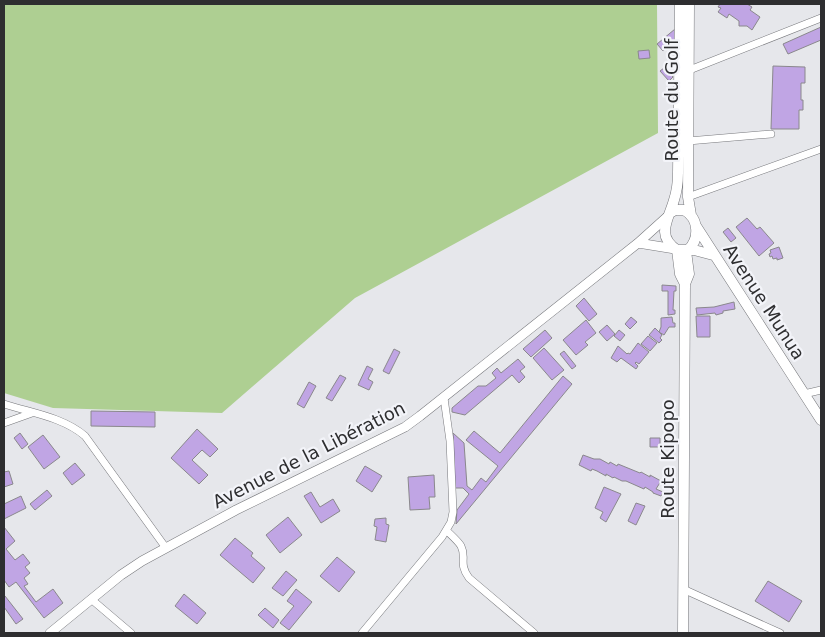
<svg xmlns="http://www.w3.org/2000/svg" width="825" height="637" viewBox="0 0 825 637" font-family="'DejaVu Sans',sans-serif">
<rect width="100%" height="100%" fill="#e6e7eb"/>
<!-- green -->
<path fill="#aecf92" d="M4,4H657L658,133L355,298L222,413L53,408L4,393Z"/>
<!-- building -->
<path fill="#c0a5e4" stroke="#8a888c" d="M720,4H747L752,7L750,10L760,17L752,30L747,26H739V21L729,14L727,18L718,12L721,8L718,7Z
M821,27V40L788,54L783,44Z
M675,29L676,39L663,51L657,44Z
M649,50L650,58L639,59L638,51Z
M773,66L805,67V83H801V100H803V110H799V129H771Z
M664,68L673,77L669,81L660,71Z
M747,218L757,229L760,227L774,243L759,256L736,227Z
M728,228L736,238L731,242L723,232Z
M779,247L783,258L777,260V258L773,259L772,256L770,257L769,254L771,253L770,250Z
M662,285L676,286V291H674L673,310H675V314L668,315V291H662Z
M584,298L597,314L589,321L576,306Z
M734,302L735,309L723,311V313L716,315L715,313L697,315L696,308L714,307Z
M696,316H710V337H697Z
M631,317L637,322L630,329L625,324Z
M672,317L673,323H675V327H669L664,335L659,332L661,327V318Z
M586,320L596,333L585,342L588,345L576,355L563,340Z
M607,325L615,334L607,341L599,332Z
M655,328L662,335L660,338L662,340L659,343L649,335Z
M545,330L552,338L531,357L523,349Z
M619,330L625,335L620,341L614,336Z
M648,336L657,343L650,351L641,344Z
M638,343L649,352L639,364L636,362L635,363L638,366L636,369L621,358L617,362L611,358L618,346L627,354L628,353L630,354Z
M544,348L564,370L552,380L533,358Z
M394,349L400,352L389,374L383,371Z
M564,351L576,366L572,369L560,354Z
M518,359L525,367L520,371L525,377L519,383L512,375L465,415L452,412V408L478,386H486L496,378L492,373L497,368L501,373Z
M367,366L373,369L368,379L373,382L369,390L358,385Z
M340,375L346,378L332,401L326,398Z
M563,376L572,384L456,524L457,510L469,494L463,488H455L453,433L464,443L467,486L472,490L481,478L486,482L498,466L466,440L474,431L500,453Z
M309,382L316,386L304,408L297,404Z
M91,411L155,412V427L91,426Z
M197,429L218,449L210,457L202,450L192,460L208,475L199,484L171,458Z
M20,433L28,444L22,449L14,438Z
M43,435L60,457L44,469L28,447Z
M650,438H660V447H650Z
M583,455L594,459H600L609,464L610,462L617,466L618,464L640,473L641,472L650,477V475L661,481L656,489L663,492L661,496L653,493V492L645,487L644,489L626,481H622L614,477L613,478L606,474V476L597,471L592,469L591,471L579,465Z
M75,463L85,475L72,485L63,473Z
M365,466L382,476L372,492L356,481Z
M9,471L13,484L4,487V472Z
M434,475L435,497H429L430,509L410,510L408,477Z
M604,487L621,494L606,522L600,518L603,512L595,508Z
M47,490L52,496L35,510L30,504Z
M311,492L320,507L333,499L340,511L321,523L304,496Z
M21,496L26,508L4,519V504Z
M636,503L645,506L636,525L628,521Z
M288,517L302,535L280,553L266,535Z
M386,518V524L389,525L386,542L375,540L377,527L374,526L375,519Z
M4,527L15,541L6,549L15,560L23,554L30,563L25,567L30,573L24,578L28,584L24,586L36,602L53,589L63,603L44,618L16,582L9,587L4,580Z
M235,538L253,553L251,556L265,568L253,583L220,555Z
M337,557L355,572L339,592L320,576Z
M286,571L297,580L283,596L272,588Z
M768,581L802,601L789,622L755,601Z
M296,589L312,602L289,630L280,623L294,606L287,601Z
M184,594L206,613L197,624L175,606Z
M5,596L23,619L16,624L4,607V597Z
M265,608L279,620L273,628L258,615Z"/>
<g fill="none" stroke-linecap="round" stroke-linejoin="round">
<!-- minor casing -->
<g stroke="#77787c" stroke-width="8">
<path id="minor" d="M687,71L821,18
M688,141L771,134
M688,197L821,149
M804,394L821,390
M4,404C31,413 63,417 85,436L166,548
M4,423L32,413
M447,531C451,535 458,541 461,546C467,558 458,563 469,578L534,633
M683,589L780,633
M91,599L131,633
M362,633L442,537L451,522L453,512L450,441L444,398"/>
</g>
<!-- tertiary casing -->
<g stroke="#77787c" stroke-width="10">
<path id="tertiary" d="M638,243L675,249
M50,633L121,575L142,561L236,510L405,427L420,416L638,243L668,216"/>
</g>
<!-- secondary casing -->
<g stroke="#77787c" stroke-width="11">
<path id="secondary" d="M680,4L678,173C678,182 677,191 674,200C669,219 655,235 677,250H694L713,255
M689,4L688,197L691,215
M670,213L675,210H684C699,218 700,239 688,250
M696,226L821,420
M677,250L680,274L685,284
M683,633L685,284L689,274L686,251"/>
</g>
<!-- minor -->
<use href="#minor" stroke="#fff" stroke-width="7"/>
<!-- tertiary -->
<use href="#tertiary" stroke="#fff" stroke-width="9"/>
<!-- secondary -->
<use href="#secondary" stroke="#fff" stroke-width="10"/>
</g>
<g text-anchor="middle" stroke-width="4.5" stroke-linejoin="round" paint-order="stroke">
<!-- street labels -->
<g font-size="18" fill="#2e2e30" stroke="#f3f4f9">
<text transform="translate(672 100) rotate(-90)" y="6">Route du Golf</text>
<text transform="translate(764 302) rotate(57)" y="6">Avenue Munua</text>
<text transform="translate(309 455) rotate(-27)" y="6">Avenue de la Libération</text>
<text transform="translate(668 459) rotate(-90)" y="6">Route Kipopo</text>
</g>
</g>
<!-- border -->
<rect width="825" height="637" fill="none" stroke="#2e2e30" stroke-width="10"/>
</svg>
